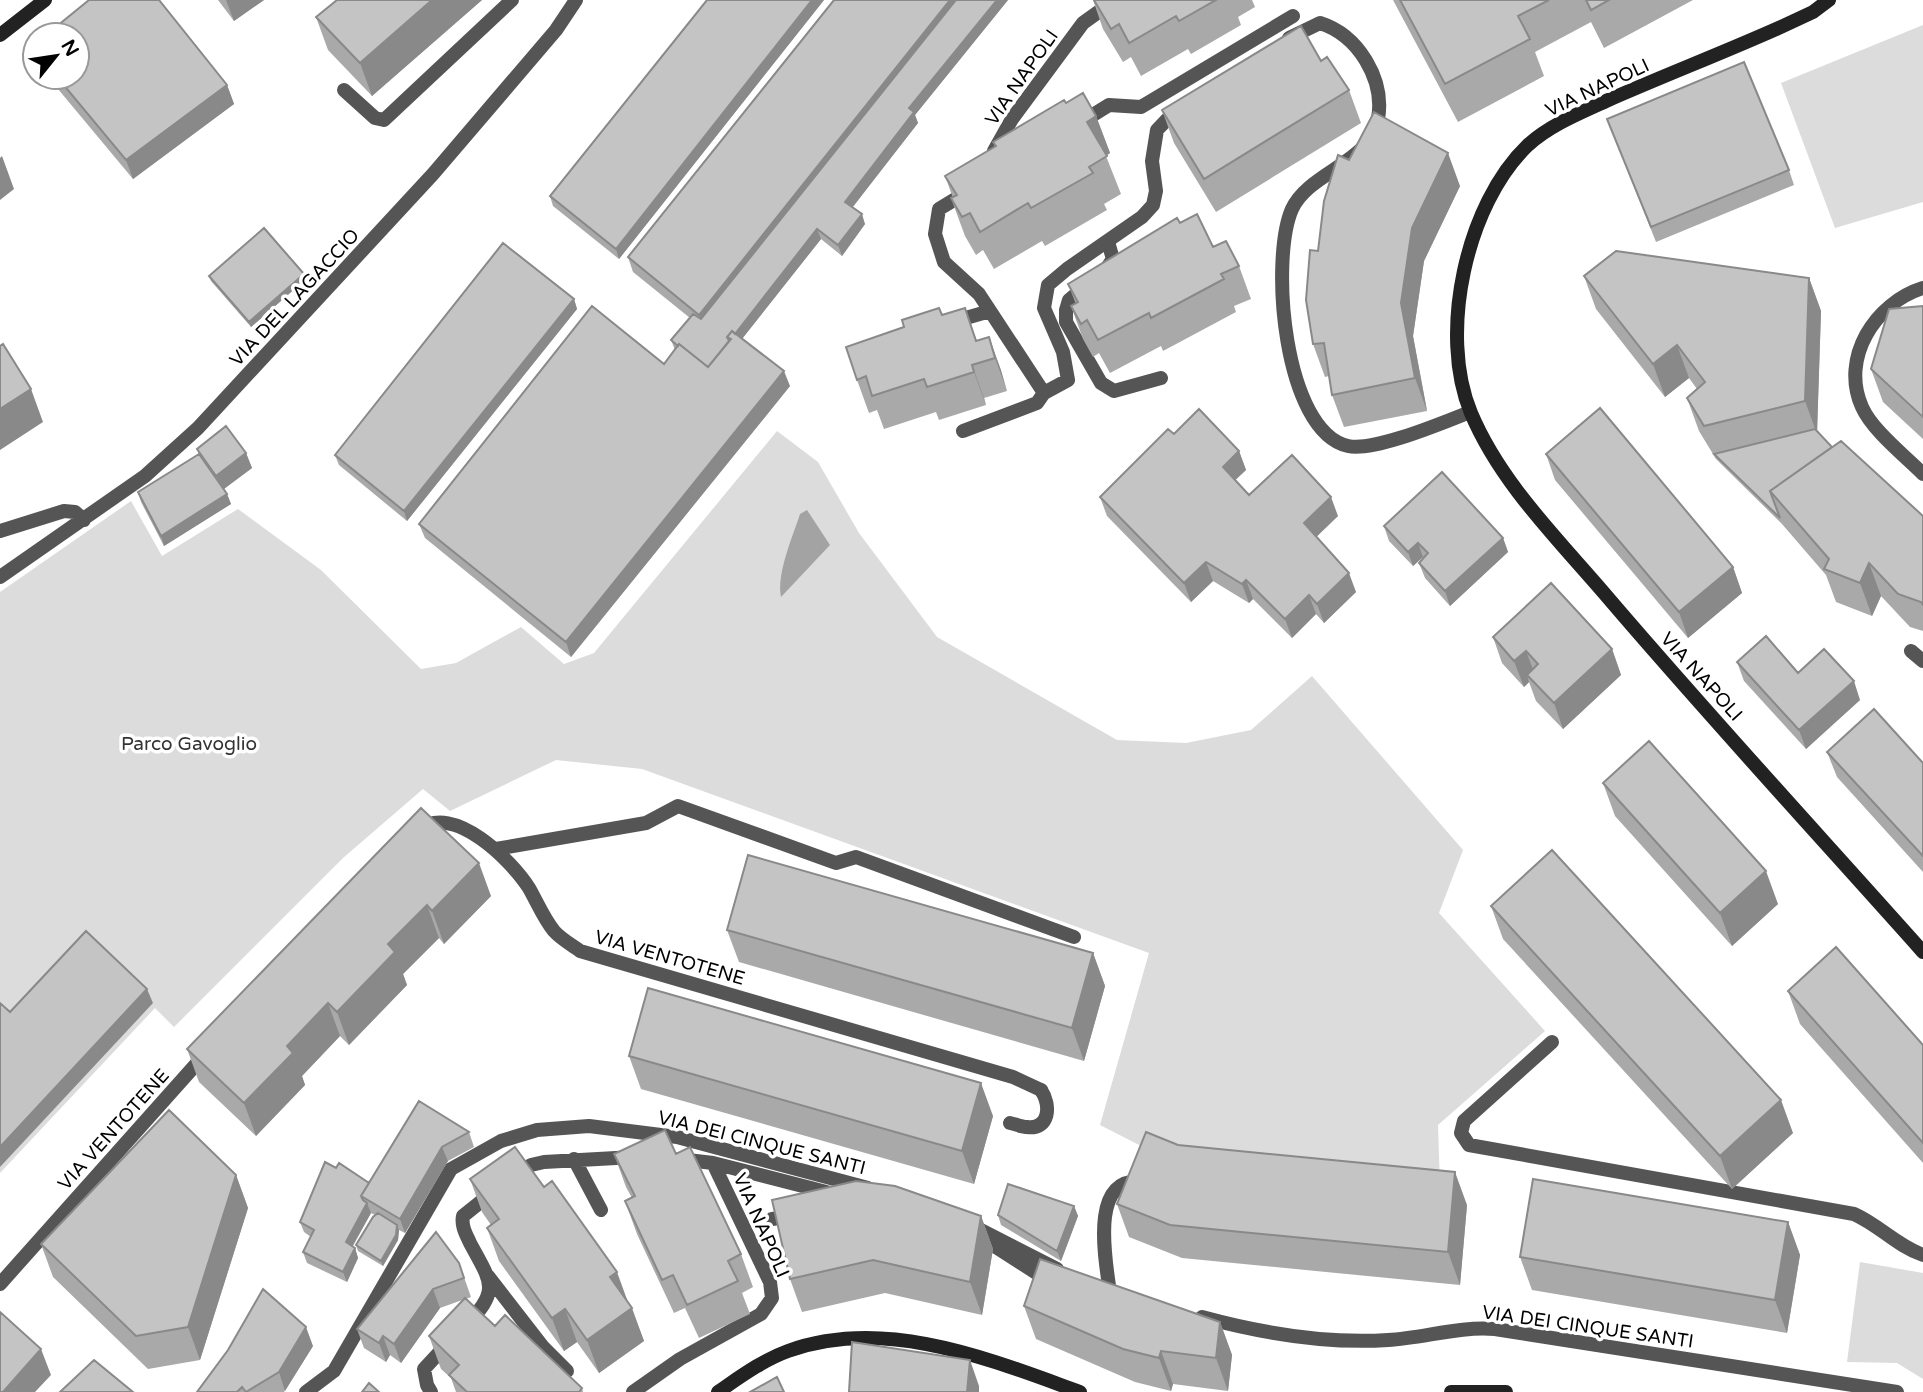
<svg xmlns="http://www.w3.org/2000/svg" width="1923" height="1392" viewBox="0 0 1923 1392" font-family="'Varela Round',sans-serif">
<rect width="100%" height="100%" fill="#fff"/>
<!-- green -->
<path fill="#dcdcdc" d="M1923,25V202L1835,228L1781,83Z
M777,431L818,462L859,533L937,637L1117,740L1186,743L1251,730L1312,676L1463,850L1439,913L1545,1031L1438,1125L1440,1186L1192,1172L1100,1125L1149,953L642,769L556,760L450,811L423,789L343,858L174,1027L155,1008L0,1173V592L131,501L162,556L238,509L321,570L421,669L456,663L521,627L564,664L594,653Z
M1860,1262L1923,1273V1379L1897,1363L1847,1362Z"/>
<!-- water -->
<path fill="#a3a3a3" d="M807,510L830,545L781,597C776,574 793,536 800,514Z"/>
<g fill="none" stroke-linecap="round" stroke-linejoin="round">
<!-- lane -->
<path stroke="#555" stroke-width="14" d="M1104,272L1113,259L1108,242
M1088,284L1069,300L1066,310V322L1101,383L1114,391L1161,378
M1911,651L1923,661
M496,849L646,823L678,806L836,863L856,857L1074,937
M1010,1123C1015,1124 1022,1127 1027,1127C1050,1130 1051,1105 1041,1090
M772,1219L795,1216
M1110,1293C1106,1262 1088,1174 1143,1182"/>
<!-- street -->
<path stroke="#555" stroke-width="14" d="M1289,38L1320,23C1358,35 1385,79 1378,119C1372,162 1309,172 1292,209C1270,259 1283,431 1348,446C1374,452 1444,422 1470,412
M344,90L375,118L384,120L512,0
M1080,123L1109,105L1141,107L1293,16
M994,151L1012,119L1083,23L1115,0
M967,192L939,209L935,234L944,262L979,294L1044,393
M1923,288C1875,303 1840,358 1862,407C1872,430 1905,456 1923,474
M952,322L990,311
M963,431L1037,403L1044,393L1068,380L1063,352L1044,308L1048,285L1067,269L1142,217L1153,205L1156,191L1152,161L1157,130L1177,109
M0,531L64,511L75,512L84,520
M0,577L145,476L198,428L433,174L556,30L576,0
M419,830C453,802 511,860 529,888C537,902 544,919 554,931C561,939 572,945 580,951L1013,1077L1041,1090
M1552,1042L1464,1121L1461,1133L1469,1145L1854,1214C1879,1225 1897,1246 1923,1255
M574,1159L601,1210
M713,1163L834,1194
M515,1176L531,1165L544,1162L634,1157
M969,1224L1057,1269
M993,1245L1052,1283
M488,1276L543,1347L567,1371
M0,1284L207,1052
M1202,1317C1261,1333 1327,1344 1388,1340C1424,1338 1459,1326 1495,1329L1897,1392
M466,1325C501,1290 491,1282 470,1243C466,1234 461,1226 463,1216L493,1192
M306,1392L334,1371L451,1169L501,1141L537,1130L589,1126L677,1137L868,1188
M431,1392L427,1385L424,1369L449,1342
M633,1392L680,1359L761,1314L772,1298L770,1282L713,1163L679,1159"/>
<!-- secondary -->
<path stroke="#222" stroke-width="14" d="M1829,0L1813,12L1783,26C1725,52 1665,75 1606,101C1580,113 1550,125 1528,145C1466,204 1438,334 1471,413C1500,482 1556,537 1604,593C1708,715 1816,832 1923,952
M0,35L45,0
M718,1392C740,1377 763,1360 788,1351C885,1316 989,1359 1080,1392
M1451,1392H1506"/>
</g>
<!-- wall -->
<path fill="#a9a9a9" d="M218,0H264L234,21Z
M482,0L372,96L328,50L316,17Z
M707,0H824L619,259L553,206L550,196Z
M834,0H1008L915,115L918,123L852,207L865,224L842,256L821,239L742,339L790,386L571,657L425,538L419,524L664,364L675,350L671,340L690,318L633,272L628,257Z
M1093,0H1252L1255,7L1238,17L1241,25L1191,54L1188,49L1141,76L1131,57L1123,62L1103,29Z
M1393,0H1693L1604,48L1591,22L1535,52L1544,76L1458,122Z
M1321,61L1349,90L1361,123L1216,212L1174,143L1162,110Z
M48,77H77L227,85L234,104L133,179Z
M1066,103L1096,116L1110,153L1106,156L1121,194L1104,204L1107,210L1045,246L1042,241L994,269L983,250L976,255L965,236L951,198H953L945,176L995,147L993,142Z
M1607,119L1789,170L1794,185L1656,242Z
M1349,160L1460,186L1424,261L1413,336L1427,411L1344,427L1332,395L1329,376L1325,377L1313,344L1318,251Z
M1180,223L1239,266L1251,299L1234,306L1236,312L1163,351L1161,346L1110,373L1099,353L1093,357L1083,339L1071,306L1076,304L1068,284Z
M209,276L306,279L251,327L211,281Z
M1584,276L1809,278L1821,311L1817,431L1832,447L1923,516V631L1910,627L1881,596L1872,616L1836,602L1826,575L1782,524L1716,459L1699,431L1687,398L1697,389L1689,378L1665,397L1596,309Z
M574,299L577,309L407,521L339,465L335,455Z
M1923,306V439L1883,402L1871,369Z
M965,308L977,341L989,337L1007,391L984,398L986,405L939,420L936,412L884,429L877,410L869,413L857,380L942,315Z
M1174,434L1239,451L1246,470L1235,480L1249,495L1338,516L1316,537L1356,592L1324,623L1316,614L1292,638L1253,599L1249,603L1213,581L1191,602L1107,516L1100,497Z
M197,449L246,453L252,468L224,489L227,494L231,504L164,546L141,502L138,492L199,454Z
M1546,454L1733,567L1742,593L1688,638L1555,480Z
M1384,526L1503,538L1508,552L1450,606L1425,578L1419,563L1423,557L1413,566L1389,541Z
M1493,637L1612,649L1621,675L1563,729L1536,701L1529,682L1524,687L1502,663Z
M1737,662L1798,673L1860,700L1806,749L1744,681Z
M1827,752L1923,763V872L1837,777Z
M1603,783L1778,904L1732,946L1615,816Z
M421,808L491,896L444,944L439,938L403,974L407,985L349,1045L340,1036L302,1076L305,1085L256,1136L199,1082L187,1049Z
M1491,906L1793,1133L1732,1189L1503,939Z
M727,930L1093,953L1105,986L1084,1061L739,962Z
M1788,991L1923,1045V1163L1800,1024Z
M629,1056L993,1116L974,1184L641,1089Z
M469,1132L474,1147L448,1161L405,1233L399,1230L398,1240L383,1266L358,1251L356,1245L375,1215L371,1213L353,1246L355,1248L358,1258L347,1282L307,1263L303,1252L311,1237L304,1232L300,1222Z
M1178,1145L1467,1205L1460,1285L1182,1258L1129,1237L1117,1204Z
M614,1154H676L741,1254L753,1287L742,1293L750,1314L699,1338L685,1308L674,1313L637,1234L625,1201L632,1198L626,1187Z
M236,1175L248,1208L200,1360L148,1369L53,1277L41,1244Z
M470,1179L629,1304L644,1341L599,1373L577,1342L564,1351L499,1261L487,1228L491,1225L482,1212Z
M1074,1206L1078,1216L1061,1261L1001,1225L998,1215Z
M981,1216L993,1249L982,1315L885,1293L802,1312L790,1279Z
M1788,1222L1800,1255L1787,1333L1532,1290L1520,1257Z
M459,1263L471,1297L466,1299L495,1326L582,1388L583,1392H456L451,1378L441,1369L429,1336L465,1299L440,1308L401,1363L390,1355L386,1362L364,1348L357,1329Z
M1024,1306L1220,1322L1232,1355L1228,1391L1173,1384L1171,1391L1135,1382L1036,1339Z
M313,1346L284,1392H197Z"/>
<!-- shaded-wall -->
<path fill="#898989" d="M226,0H264L234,21Z
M432,0H482L372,96L360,63Z
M812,0H824L619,259L616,249Z
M950,0H968L704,329L699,315Z
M997,0H1008L915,115L918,123L849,212L845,202L909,108Z
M227,85L234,104L133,179L126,160Z
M1096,116L1110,153L1100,159L1087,122Z
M1448,153L1460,186L1424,261L1413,336L1427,411L1415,378L1401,303L1412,228Z
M2,156L14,189L0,200V158Z
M862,214L865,224L842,256L838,245Z
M817,229L821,239L734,349L731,339Z
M304,274L306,279L251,327L249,322Z
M1809,278L1821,311L1817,434L1805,401Z
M574,299L577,309L407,521L404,511Z
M989,337L1001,370L1007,391L995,358Z
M1677,345L1689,378L1665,397L1653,364Z
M972,365L984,398L986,405L974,372Z
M784,371L790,386L571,657L566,642Z
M31,389L43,422L0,450V409Z
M1239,451L1246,470L1229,486L1223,467Z
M246,453L252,468L221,491L216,476Z
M227,494L231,504L164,546L161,536Z
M1331,497L1338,516L1311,542L1304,523Z
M1503,538L1508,552L1450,606L1445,591Z
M1418,543L1423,557L1413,566L1408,552Z
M1206,562L1213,581L1191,602L1184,583Z
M1869,563L1881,596L1872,616L1860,583Z
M1733,567L1742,593L1688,638L1679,612Z
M1349,573L1356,592L1324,623L1317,604Z
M1246,580L1253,599L1249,603L1242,584Z
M1309,595L1316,614L1292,638L1285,619Z
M1612,649L1621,675L1563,729L1554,703Z
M1526,651L1536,677L1527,675L1529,682L1524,687L1514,661Z
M1854,681L1860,700L1806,749L1799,730Z
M479,863L491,896L444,944L432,911Z
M1766,871L1778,904L1732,946L1720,913Z
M427,905L439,938L403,974L407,985L349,1045L337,1012L388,944Z
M1093,953L1105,986L1084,1061L1072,1028Z
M147,989L153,1003L0,1167V1147Z
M328,1003L340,1036L302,1076L305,1085L256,1136L244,1103L287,1046Z
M981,1083L993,1116L974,1184L962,1151Z
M1781,1100L1793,1133L1732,1189L1720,1156Z
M442,1147L448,1161L405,1233L400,1219Z
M1455,1172L1467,1205L1460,1285L1448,1252Z
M236,1175L248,1208L200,1360L188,1327Z
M367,1203L371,1213L349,1252L346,1242Z
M1074,1206L1078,1216L1061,1261L1057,1251Z
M981,1216L993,1249L982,1315L970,1282Z
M1788,1222L1800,1255L1787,1333L1775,1300Z
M397,1225L399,1230L398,1240L383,1266L381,1261Z
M355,1248L358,1258L347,1282L343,1272Z
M617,1272L629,1305L610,1277Z
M433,1289L440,1308L401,1363L394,1344Z
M632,1308L644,1341L599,1373L587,1340Z
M565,1309L577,1342L564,1351L552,1318Z
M1220,1322L1232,1355L1228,1391L1216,1358Z
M306,1327L313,1346L285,1391L279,1372Z
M383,1336L390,1355L386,1362L379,1343Z
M41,1349L51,1375L35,1392H3Z
M1161,1351L1173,1384L1171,1391L1159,1358Z
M970,1360L979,1386V1392H967Z"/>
<!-- building -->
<path fill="#c4c4c4" stroke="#898989" stroke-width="2" d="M89,0H159L227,85L126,160L57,77H77V35H46Z
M337,0H432L360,63L316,17Z
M707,0H812L616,249L550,196Z
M834,0H950L699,315L628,257Z
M956,0H997L909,108L914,112L845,202L862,214L838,245L817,229L735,334L732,331L727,337L729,341L708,367L679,344L678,346L671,340L693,314L701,319Z
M1094,0H1216L1179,21L1176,16L1129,43L1119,24L1111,29Z
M1400,0H1549L1518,16L1530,39L1445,84Z
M1586,0H1609L1591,10Z
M1301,26L1321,61L1327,57L1349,90L1204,179L1162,110Z
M1744,62L1789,170L1651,227L1607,119Z
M1083,93L1096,116L1087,122L1107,156L1089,167L1093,173L1031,208L1028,203L980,232L970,213L962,217L951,198L957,195L945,176L996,146L993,142L1010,132L1064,100L1066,103Z
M1374,112L1448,153L1412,228L1401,303L1415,378L1332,395L1324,343L1313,344L1306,300L1310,250L1318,251L1324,201L1338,155L1349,160Z
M1197,214L1213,247L1226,241L1239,266L1221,274L1224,279L1151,318L1149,313L1098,340L1087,320L1081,324L1071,306L1078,302L1068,284L1177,218L1180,223Z
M264,228L304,274L249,322L209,276Z
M503,243L574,299L404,511L335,455Z
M1616,251L1809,278L1805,401L1704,426L1687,398L1705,382L1677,345L1653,364L1584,276Z
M592,306L664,364L679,344L708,367L731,339L727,337L732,331L784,371L566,642L419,524Z
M1923,306V417L1871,369L1889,309Z
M939,308L942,315L965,308L976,341L989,337L995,358L972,365L974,372L927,387L924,379L872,396L866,376L857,380L846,347L904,327L902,320Z
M3,344L31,389L0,409V346Z
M1600,408L1733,567L1679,612L1546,454Z
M1199,409L1239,451L1223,467L1249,495L1292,455L1331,497L1304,523L1349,573L1317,604L1309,595L1285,619L1246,580L1242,584L1206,562L1184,583L1100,497L1168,429L1174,434Z
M226,426L246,453L216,476L197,449Z
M1815,429L1832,447L1770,491L1780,518L1714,454Z
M1841,441L1923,516V605L1921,602L1898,594L1869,563L1860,583L1824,569L1829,559L1770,491Z
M199,454L227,494L161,536L138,492Z
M1442,472L1503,538L1445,591L1419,563L1428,553L1418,543L1408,552L1384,526Z
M1551,583L1612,649L1554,703L1527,675L1538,664L1526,651L1514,661L1493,637Z
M1766,636L1798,673L1824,649L1854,681L1799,730L1737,662Z
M1874,709L1923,763V856L1827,752Z
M1649,741L1766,871L1720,913L1603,783Z
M421,808L479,863L432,911L427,905L388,944L395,952L337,1012L328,1003L287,1046L293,1053L244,1103L187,1049Z
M1552,850L1781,1100L1720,1156L1491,906Z
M748,855L1093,953L1072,1028L727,930Z
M86,931L147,989L0,1147V1003L10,1012Z
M1836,947L1923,1045V1143L1788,991Z
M648,988L981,1083L962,1151L629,1056Z
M419,1101L469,1132L442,1147L400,1219L361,1196Z
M169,1110L236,1175L188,1327L136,1336L41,1244Z
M665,1130L676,1154L690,1147L741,1254L728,1261L738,1281L687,1305L673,1275L662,1280L625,1201L635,1196L614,1154Z
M1146,1132L1178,1145L1455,1172L1448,1252L1170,1225L1117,1204Z
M515,1147L544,1187L552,1181L617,1272L610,1277L632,1308L587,1340L565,1309L552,1318L487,1228L499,1219L470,1179Z
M325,1162L336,1168L339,1163L369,1183L361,1196L363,1200L367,1203L346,1242L355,1248L343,1272L303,1252L314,1230L300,1222Z
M1533,1179L1788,1222L1775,1300L1520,1257Z
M856,1181L895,1186L981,1216L970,1282L873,1260L790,1279L772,1200Z
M1008,1184L1074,1206L1057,1251L998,1215Z
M378,1213L397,1225L396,1235L381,1261L356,1245L373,1217Z
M436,1232L459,1263L464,1278L433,1289L394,1344L383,1336L379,1343L357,1329Z
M1040,1259L1220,1322L1216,1358L1161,1351L1159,1358L1123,1349L1024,1306Z
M263,1289L306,1327L279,1372L246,1392L242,1387L237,1392H197L228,1350Z
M465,1298L495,1326L505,1315L582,1388L579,1392H467L449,1375L459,1365L429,1336Z
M0,1312L41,1349L3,1392H0Z
M852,1342L970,1360L967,1392H849Z
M94,1360L133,1392H60Z
M777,1377L784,1392H750Z
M369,1383L379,1392H362Z"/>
<g text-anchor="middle" stroke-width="7" stroke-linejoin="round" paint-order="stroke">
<!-- street labels -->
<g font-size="19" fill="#000" stroke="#fff">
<text transform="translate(1021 77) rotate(-55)" y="7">VIA NAPOLI</text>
<text transform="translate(1597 87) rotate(-25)" y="7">VIA NAPOLI</text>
<text transform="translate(294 297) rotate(-47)" y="7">VIA DEL LAGACCIO</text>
<text transform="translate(1702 676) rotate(48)" y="7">VIA NAPOLI</text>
<text transform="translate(670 957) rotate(16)" y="7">VIA VENTOTENE</text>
<text transform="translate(113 1129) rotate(-48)" y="7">VIA VENTOTENE</text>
<text transform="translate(762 1142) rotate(14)" y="7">VIA DEI CINQUE SANTI</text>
<text transform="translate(762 1225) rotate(66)" y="7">VIA NAPOLI</text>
<text transform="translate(1588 1326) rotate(8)" y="7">VIA DEI CINQUE SANTI</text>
</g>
<!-- park labels -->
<g font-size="19" fill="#333" stroke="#fff">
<text x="189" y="750">Parco Gavoglio</text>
</g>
</g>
<!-- north arrow -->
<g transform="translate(56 56) rotate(60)"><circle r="33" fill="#ffffff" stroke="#999999" stroke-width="2"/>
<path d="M0-5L12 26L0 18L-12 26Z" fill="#000000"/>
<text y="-10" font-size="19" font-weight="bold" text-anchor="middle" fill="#000000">N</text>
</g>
</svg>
